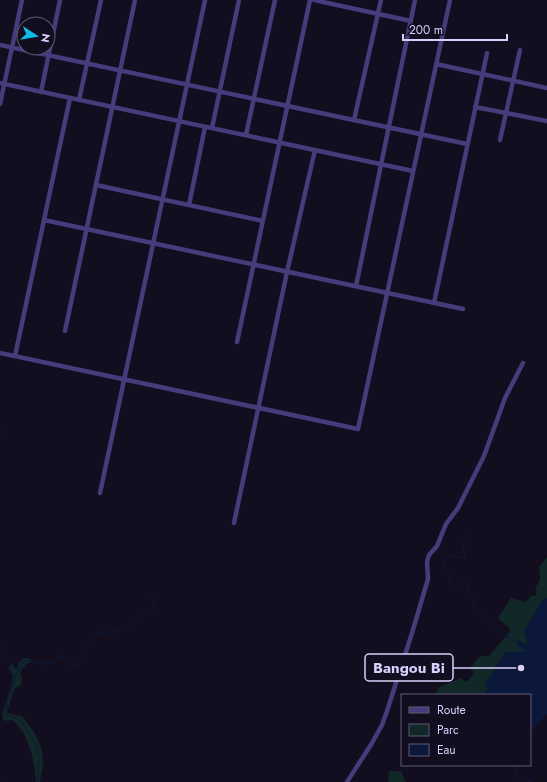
<svg xmlns="http://www.w3.org/2000/svg" width="547" height="782" viewBox="0 0 547 782" font-family="Jost,sans-serif">
<rect width="100%" height="100%" fill="#120e1f"/>
<!-- green -->
<path fill="#112728" d="M547,557V598L541,602L528,645L517,640L525,652L498,663L494,674L485,682L488,689L483,695H435L439,687L461,678L467,682L474,673L470,668L480,656H489L511,630L498,618L511,598L526,602L531,596H535L537,593L535,589L540,579L539,567Z
M25,658L31,659V662L26,664L20,672L22,678L21,685L14,689L7,712L10,714L22,716C32,728 43,744 43,760C43,768 41,775 40,782H36C35,763 29,732 12,720L5,721L3,719L2,715L12,683L13,677L8,667L13,664L15,669H17L19,662Z
M389,771H401L406,782H388Z"/>
<!-- water -->
<path fill="#0c183a" d="M547,598V714L530,732V695H483L488,689L485,682C494,673 499,662 506,652H525L517,644V640L528,645L524,632L541,602Z"/>
<g fill="none" stroke-linecap="round" stroke-linejoin="round">
<!-- stream -->
<path stroke="#0c183a" stroke-width="1" d="M0,427L2,434
M470,533C463,543 461,544 465,554L464,558L450,555L446,557L443,560V565C451,572 450,580 450,590L453,591C456,585 461,580 468,581L467,585L473,598L474,610L483,614L482,618L484,621L499,632L517,642
M0,646L15,678L7,704L6,715C10,717 14,717 18,719C22,722 25,727 28,731C43,751 38,759 38,782
M15,678L22,663L27,660L44,664L52,663L60,656L64,657L71,665H77L83,659L91,636C98,630 104,633 112,632C123,630 144,620 147,610L153,609L155,605L151,598
M516,765V779L532,782
M0,780L4,782"/>
<!-- minor -->
<path stroke="#443c7b" stroke-width="4.5" d="M314,0L411,21
M0,45L467,144
M436,64L547,88
M0,83L413,171
M41,92L60,0
M79,100L101,0
M0,104L22,0
M475,107L547,121
M354,120L381,0
M212,128L239,0
M246,135L275,0
M500,140L520,50
M96,185L263,221
M189,205L205,127
M44,220L463,309
M356,286L415,0
M434,303L487,53
M65,331L135,0
M237,342L310,0
M0,353L358,429L450,0
M15,356L70,98
M100,493L205,0
M234,523L287,272L315,150
M347,782L372,743L382,725L387,711L412,633L428,579L427,562L429,555L437,546L446,524L458,508L484,456L505,398L523,363"/>
</g>
<!-- callouts -->
<path fill="none" stroke="#d8cffc" stroke-width="1.5" d="M521 668L453 668"/>
<circle fill="#d8cffc" stroke="#120e1f" stroke-width="1.5" cx="521" cy="668" r="4"/>
<rect fill="#120e1f" stroke="#d8cffc" stroke-width="1.5" x="365" y="654" width="88" height="27" rx="4"/>
<g font-size="15" text-anchor="middle" font-weight="bold" fill="#d8cffc">
<text x="409" y="673">Bangou Bi</text>
</g>
<!-- legend -->
<rect x="401" y="694" width="130" height="72" fill="#120e1f" stroke="#615b77"/>
<rect x="409" y="707" width="20" height="6" fill="#443c7b" stroke="#615b77"/>
<text x="437" y="714" font-size="12" fill="#d8cffc">Route</text>
<rect x="409" y="724" width="20" height="12" fill="#112728" stroke="#615b77"/>
<text x="437" y="734" font-size="12" fill="#d8cffc">Parc</text>
<rect x="409" y="744" width="20" height="12" fill="#0c183a" stroke="#615b77"/>
<text x="437" y="754" font-size="12" fill="#d8cffc">Eau</text>
<!-- north arrow -->
<g transform="translate(36 36) rotate(102)"><circle r="19" fill="#120e1f" stroke="#615b77"/>
<path d="M0-3L7 15L0 10L-7 15Z" fill="#0fbde8"/>
<text y="-6" font-size="11" font-weight="bold" text-anchor="middle" fill="#d8cffc">N</text>
</g>
<!-- scale -->
<path d="M403 34v6h104v-6" fill="none" stroke="#d8cffc" stroke-width="2"/>
<text x="409" y="34" font-size="12" fill="#d8cffc" stroke="#120e1f" stroke-width="3" paint-order="stroke">200 m</text>
</svg>
